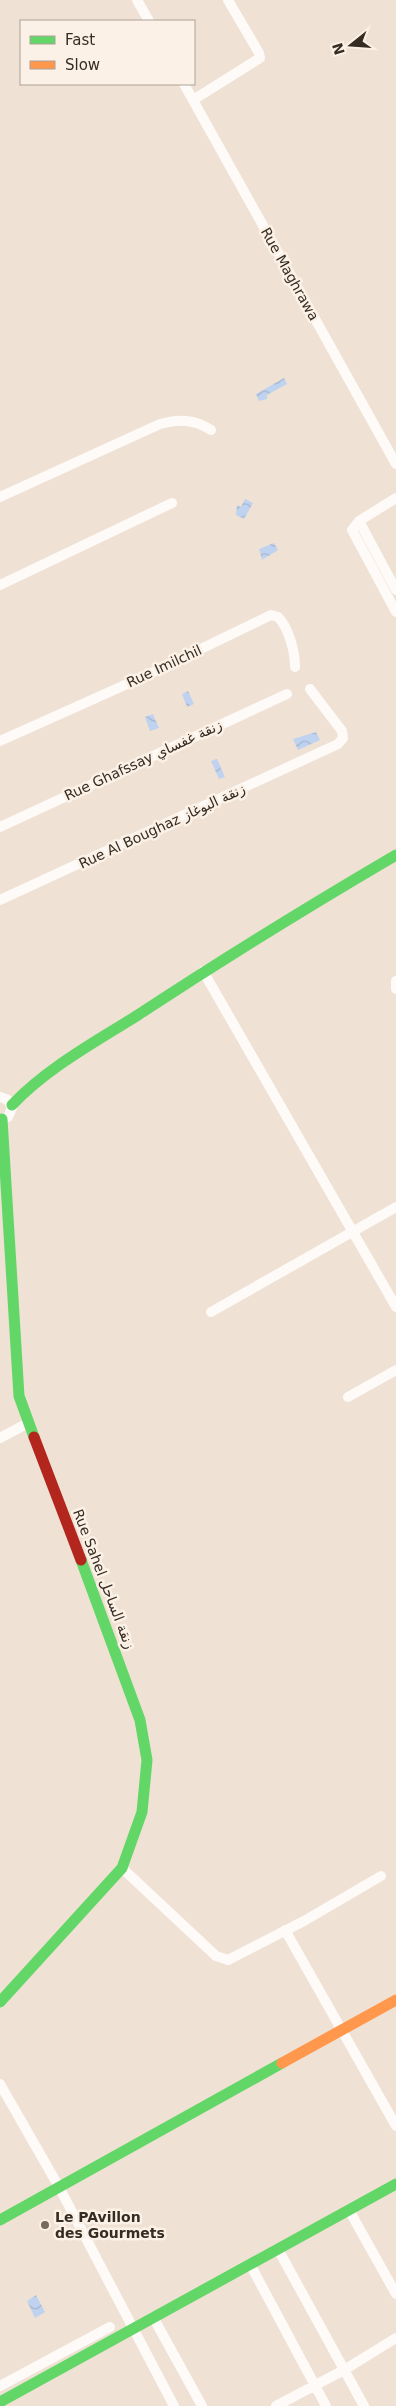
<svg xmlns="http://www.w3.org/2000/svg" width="396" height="2406" viewBox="0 0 396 2406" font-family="'DejaVu Sans','Noto Sans Arabic',sans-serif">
<defs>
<pattern id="water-waves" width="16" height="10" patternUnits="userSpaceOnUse" patternTransform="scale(1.25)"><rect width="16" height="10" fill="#bfd3f0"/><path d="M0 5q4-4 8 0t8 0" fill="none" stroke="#a5b5ce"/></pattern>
</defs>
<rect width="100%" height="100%" fill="#efe1d3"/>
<!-- water -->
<path fill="url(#water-waves)" d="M284,378L287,384L267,395V399L259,401L256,394Z
M245,499L253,503L244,519L236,515L237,505L241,507Z
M274,543L278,550L262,560L259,549Z
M188,691L194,704L187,707L182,694Z
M153,714L159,728L150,731L145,717Z
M316,732L320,740L298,750L293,739Z
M217,759L225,777L219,779L211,761Z
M36,2295L45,2312L35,2318L27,2301Z"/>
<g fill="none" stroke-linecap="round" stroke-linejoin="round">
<!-- street -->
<path stroke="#fdfaf8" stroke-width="10" d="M137,0L149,21
M184,84L396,464
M193,100L260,58L259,53L228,0
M0,497L160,424C179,419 194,419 211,430
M396,498L359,521L352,530L396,612
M359,521L396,590
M0,585L172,503
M0,741L145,676L271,615L278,617C289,628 295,652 295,667
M0,827L287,694
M0,900L338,744L343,738L342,731L310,689
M203,971L396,1307
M396,981V989
M0,1097L8,1100L12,1108L8,1117L0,1119
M211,1312L396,1207
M348,1397L396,1370
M0,1438L28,1423
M122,1868L216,1956L228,1960L304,1921L381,1876
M285,1930L396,2126
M0,2084L59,2187L174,2406
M349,2210L396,2294
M279,2251L364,2406
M251,2266L326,2406
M153,2317L202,2406
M0,2386L110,2327
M276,2406L344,2370L396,2338"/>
<!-- fast -->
<path stroke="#63d668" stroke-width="11" d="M12,1105C47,1068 95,1042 138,1015C223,959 309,906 396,855
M2,1119L19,1396L34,1437
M0,2002L122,1868L142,1812L147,1760L140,1720L81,1560
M0,2220L282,2063
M0,2402L396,2184"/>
<!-- slow -->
<path stroke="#ff974d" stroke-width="11" d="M282,2063L396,2000"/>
<!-- jam -->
<path stroke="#b3261e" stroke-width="11" d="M34,1437L81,1560"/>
</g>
<!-- markers -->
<circle fill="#776b5f" stroke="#fcf1e6" stroke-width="2" cx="45" cy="2225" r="5"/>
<g text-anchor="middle" stroke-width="5" stroke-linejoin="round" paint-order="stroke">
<!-- street labels -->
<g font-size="14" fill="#362c21" stroke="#fcf1e6">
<text transform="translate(290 274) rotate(61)" y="5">Rue Maghrawa</text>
<text transform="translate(164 666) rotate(-25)" y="5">Rue Imilchil</text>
<text transform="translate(143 760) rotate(-25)" y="5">Rue Ghafssay زنقة غفساي</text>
<text transform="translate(162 826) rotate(-25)" y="5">Rue Al Boughaz زنقة البوغاز</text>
<text transform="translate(104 1579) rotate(69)" y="5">Rue Sahel زنقة الساحل</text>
</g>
<!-- poi labels -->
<g font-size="14" font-weight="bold" fill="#362c21" stroke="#fcf1e6" text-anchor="start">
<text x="55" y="2222">Le PAvillon<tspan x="55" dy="16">des Gourmets</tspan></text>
</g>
</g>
<!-- legend -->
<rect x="20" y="20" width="175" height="65" fill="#fcf1e6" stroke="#ada297"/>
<rect x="30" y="36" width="25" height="8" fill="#63d668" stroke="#ada297"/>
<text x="65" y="45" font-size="15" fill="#362c21">Fast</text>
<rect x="30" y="61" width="25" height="8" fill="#ff974d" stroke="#ada297"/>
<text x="65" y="70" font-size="15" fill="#362c21">Slow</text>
<!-- north arrow -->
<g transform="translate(351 45) rotate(253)" stroke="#fcf1e6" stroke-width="4" paint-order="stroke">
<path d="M0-4L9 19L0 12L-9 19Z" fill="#362c21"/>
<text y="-8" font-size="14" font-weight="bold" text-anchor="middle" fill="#362c21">N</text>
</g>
</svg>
